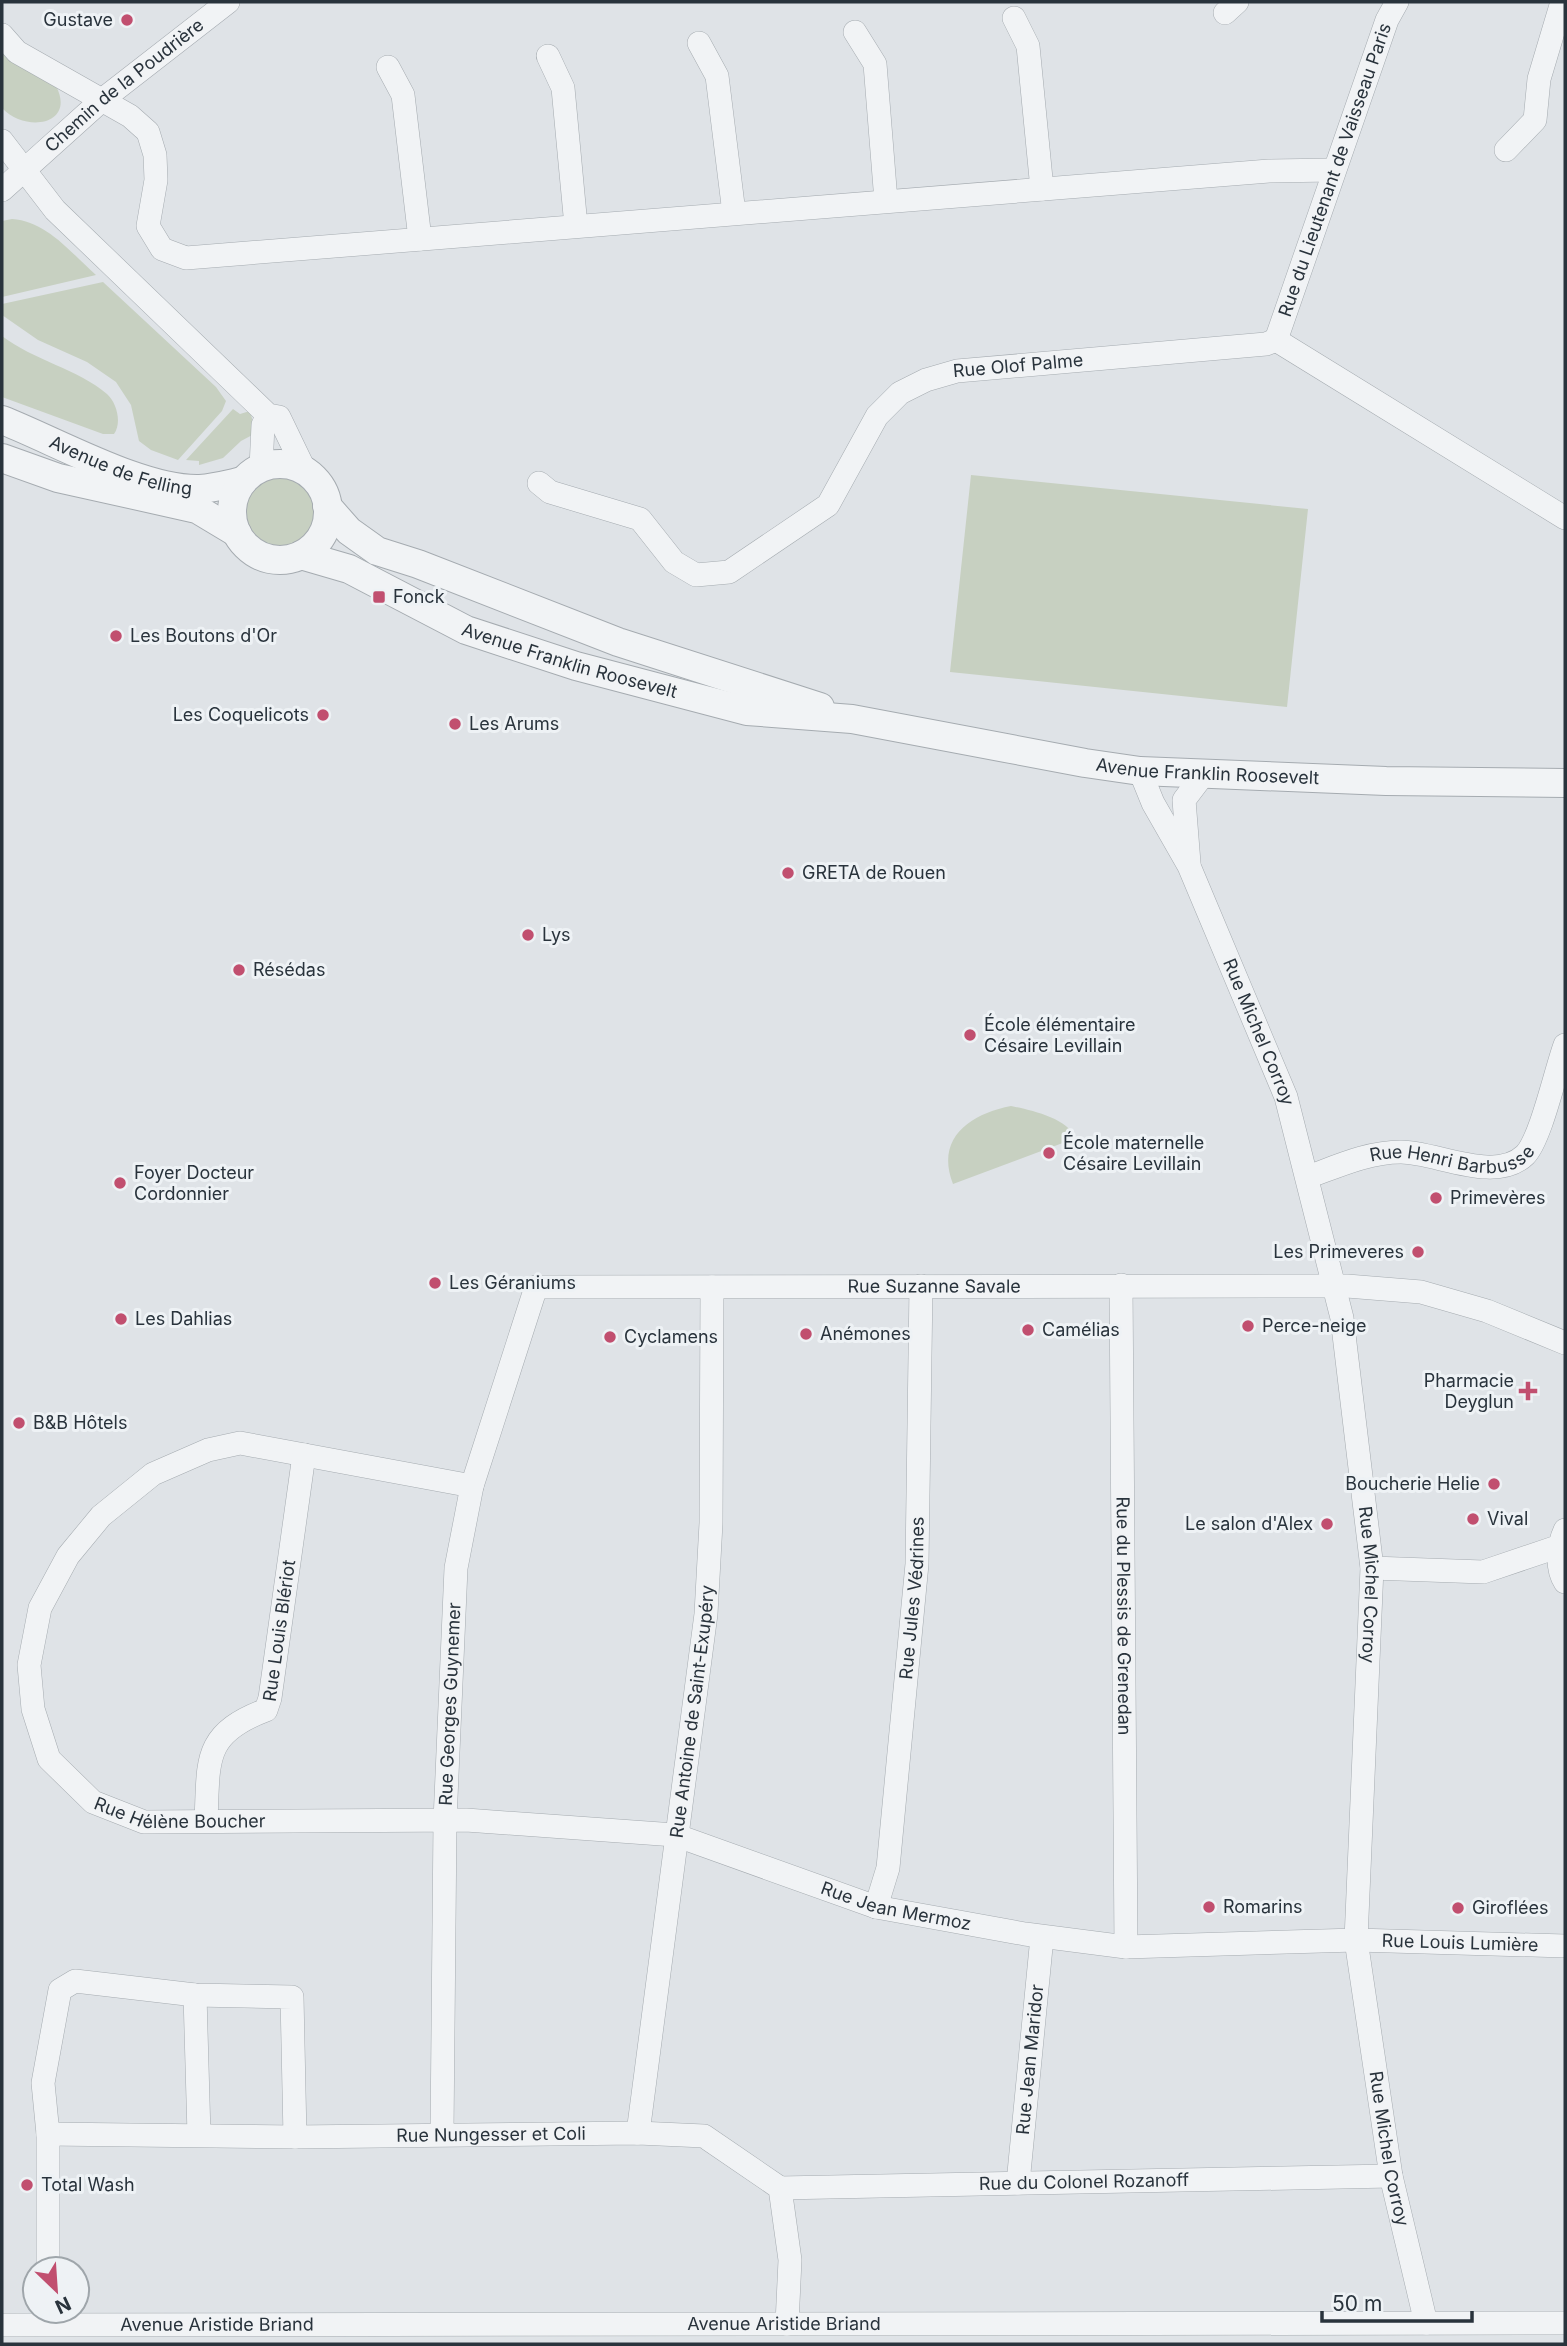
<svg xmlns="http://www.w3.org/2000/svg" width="1567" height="2346" viewBox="0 0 1567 2346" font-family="Inter,sans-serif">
<rect width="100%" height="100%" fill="#dfe3e7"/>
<!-- green -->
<path fill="#c7d0c1" d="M2,48L56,86C76,124 27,134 2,108Z
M12,219C47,221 72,254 96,275L2,297V221Z
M103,282L216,387L226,401L222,411L178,460L151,450L139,441L131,405L116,382L87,362L38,340L2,315V304Z
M2,336C33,360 78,369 107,394C117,403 122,423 114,434H103L2,397Z
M233,409L240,414L250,411L256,433L241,441L223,458L199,465V461L186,460Z
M971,475L1308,509L1287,707L950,672Z
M246 512a34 34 0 1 1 68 0a34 34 0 1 1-68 0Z
M1011,1106C1031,1110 1067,1118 1076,1138L953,1184C935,1138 970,1114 1011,1106Z"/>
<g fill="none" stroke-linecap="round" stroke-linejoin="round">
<!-- minor casing -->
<g stroke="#a5abb0" stroke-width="24">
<g id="minor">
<path d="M1225,13L1237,2"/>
<path d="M1014,18L1028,46L1042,189"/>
<path d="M855,32L875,64L886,201"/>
<path d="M2,35L17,52L130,116L148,132L155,155L156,180L148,226L162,249L186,258L1269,171L1333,170"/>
<path d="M699,43L717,76L734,213"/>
<path d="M548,56L563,88L576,226"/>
<path d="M388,67L403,95L420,239"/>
<path d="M2,141L55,210L268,415L279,417L306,473"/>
<path d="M1506,150L1535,120L1539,79L1562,2"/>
<path id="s1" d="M2,190L102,100L228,2"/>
<path id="s2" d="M1276,340L1387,20L1397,2"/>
<path d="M1276,340L1565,518"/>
<path d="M261,468L263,425L268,415"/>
<path id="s3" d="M539,483L550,492L640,519L674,562L696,575L729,572L828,505L877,416L900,393L926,380L957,371L1266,344L1276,340"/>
<path id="s4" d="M1140,771L1153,803L1189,866L1286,1097L1342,1318L1372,1568L1356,1940L1391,2176L1426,2323"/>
<path d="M1189,863L1184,800L1203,775"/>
<path id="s5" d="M1308,1177C1338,1166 1368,1152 1401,1152C1436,1152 1495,1184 1525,1155C1541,1139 1556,1069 1565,1045"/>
<path id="s6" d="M1121,1285L1126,1947"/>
<path id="s7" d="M472,1486L240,1443L208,1450L153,1474L101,1516L68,1556L40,1608L29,1665L33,1709L49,1759L93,1802L144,1822L466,1820L675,1835L876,1907L1025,1934L1126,1947L1356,1940L1565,1946"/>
<path d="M1565,1530C1558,1545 1556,1568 1565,1582"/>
<path d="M1372,1568L1483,1572L1560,1546"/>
<path id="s8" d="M206,1820C209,1761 202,1734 266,1710L270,1698L304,1455"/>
<path id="s9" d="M876,1907L888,1868L917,1564L921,1286"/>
<path d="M195,1995L199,2135"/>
<path id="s10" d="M442,2133L445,1821L456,1568L472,1486L536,1287L1347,1286L1421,1292L1487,1311L1565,1343"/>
<path id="s11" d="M638,2133L706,1614L711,1523L712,1287"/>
<path id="s12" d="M48,2134L295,2137L638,2133L704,2136L780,2188L790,2260L787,2324"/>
<path id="s13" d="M1018,2183L1042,1937"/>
<path id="s14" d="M780,2188L1391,2176"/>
<path d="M48,2269V2134L43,2083L60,1990L75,1981L195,1995L292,1997L295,2137"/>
<path id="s15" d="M2,2325L1565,2323"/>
</g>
</g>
<!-- tertiary casing -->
<g stroke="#a5abb0" stroke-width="30">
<g id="tertiary">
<path id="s16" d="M2,420C56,441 143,491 200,489C214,488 229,484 243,481"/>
<path d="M2,458L58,478L197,509L237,533"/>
<circle cx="280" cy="512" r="48"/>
<path d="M327,506L349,531L377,551L418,564L618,642L820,707"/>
<path id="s17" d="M301,555L349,569L466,630L576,666L747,711L852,719L1085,763L1140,771L1386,781L1565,783"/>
</g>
</g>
<!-- minor -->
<use href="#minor" stroke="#f1f3f5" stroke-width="23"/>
<!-- tertiary -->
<use href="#tertiary" stroke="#f1f3f5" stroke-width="28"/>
</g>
<!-- markers -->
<g fill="#c14f6f" stroke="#eef2f5" stroke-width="2.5">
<circle cx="127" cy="20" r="7"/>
<rect x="372" y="590" width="14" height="14" rx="3.5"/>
<circle cx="116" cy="636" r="7"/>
<circle cx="323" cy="715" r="7"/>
<circle cx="455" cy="724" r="7"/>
<circle cx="788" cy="873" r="7"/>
<circle cx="528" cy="935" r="7"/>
<circle cx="239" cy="970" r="7"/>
<circle cx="970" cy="1035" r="7"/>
<circle cx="1049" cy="1153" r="7"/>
<circle cx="120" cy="1183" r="7"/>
<circle cx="1436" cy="1198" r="7"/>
<circle cx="1418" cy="1252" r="7"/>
<circle cx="435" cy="1283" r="7"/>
<circle cx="121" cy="1319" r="7"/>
<circle cx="1248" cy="1326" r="7"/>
<circle cx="1028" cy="1330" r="7"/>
<circle cx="806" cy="1334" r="7"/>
<circle cx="610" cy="1337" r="7"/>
<path d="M1524.5 1380.5h7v7h7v7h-7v7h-7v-7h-7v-7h7z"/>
<circle cx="19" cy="1423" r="7"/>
<circle cx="1494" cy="1484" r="7"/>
<circle cx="1473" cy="1519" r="7"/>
<circle cx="1327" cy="1524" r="7"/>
<circle cx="1209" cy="1907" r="7"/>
<circle cx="1458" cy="1908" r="7"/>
<circle cx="27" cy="2185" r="7"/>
</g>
<g text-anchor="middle" stroke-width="6" stroke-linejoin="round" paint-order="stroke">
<!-- poi labels -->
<g font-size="18" fill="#29333c" stroke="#eef2f5" text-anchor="start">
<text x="113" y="26" text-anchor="end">Gustave</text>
<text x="393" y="603">Fonck</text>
<text x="130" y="642">Les Boutons d'Or</text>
<text x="309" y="721" text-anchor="end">Les Coquelicots</text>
<text x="469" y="730">Les Arums</text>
<text x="802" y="879">GRETA de Rouen</text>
<text x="542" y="941">Lys</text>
<text x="253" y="976">Résédas</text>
<text x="984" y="1031">École élémentaire<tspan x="984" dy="21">Césaire Levillain</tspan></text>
<text x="1063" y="1149">École maternelle<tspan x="1063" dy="21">Césaire Levillain</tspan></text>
<text x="134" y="1179">Foyer Docteur<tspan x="134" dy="21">Cordonnier</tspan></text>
<text x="1450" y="1204">Primevères</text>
<text x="1404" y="1258" text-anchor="end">Les Primeveres</text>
<text x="449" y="1289">Les Géraniums</text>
<text x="135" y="1325">Les Dahlias</text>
<text x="1262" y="1332">Perce-neige</text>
<text x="1042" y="1336">Camélias</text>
<text x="820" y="1340">Anémones</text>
<text x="624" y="1343">Cyclamens</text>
<text x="1514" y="1387" text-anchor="end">Pharmacie<tspan x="1514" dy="21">Deyglun</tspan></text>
<text x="33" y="1429">B&amp;B Hôtels</text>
<text x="1480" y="1490" text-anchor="end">Boucherie Helie</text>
<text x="1487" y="1525">Vival</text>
<text x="1313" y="1530" text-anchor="end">Le salon d'Alex</text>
<text x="1223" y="1913">Romarins</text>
<text x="1472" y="1914">Giroflées</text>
<text x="41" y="2191">Total Wash</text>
</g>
<!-- street labels -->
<g font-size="18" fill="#29333c" stroke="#eef2f5">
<text dy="6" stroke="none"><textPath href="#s1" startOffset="161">Chemin de la Poudrière</textPath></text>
<text dy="6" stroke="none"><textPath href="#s2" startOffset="180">Rue du Lieutenant de Vaisseau Paris</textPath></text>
<text dy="6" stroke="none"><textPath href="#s3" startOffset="598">Rue Olof Palme</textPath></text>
<text dy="6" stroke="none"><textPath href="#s16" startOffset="128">Avenue de Felling</textPath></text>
<text dy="6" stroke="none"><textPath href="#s17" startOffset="290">Avenue Franklin Roosevelt</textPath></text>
<text dy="6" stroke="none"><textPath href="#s17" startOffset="940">Avenue Franklin Roosevelt</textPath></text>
<text dy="6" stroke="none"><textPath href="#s4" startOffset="287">Rue Michel Corroy</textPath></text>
<text dy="6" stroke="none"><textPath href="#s5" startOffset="150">Rue Henri Barbusse</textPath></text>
<text dy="6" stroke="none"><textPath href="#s10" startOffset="1256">Rue Suzanne Savale</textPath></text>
<text dy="6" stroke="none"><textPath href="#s4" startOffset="854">Rue Michel Corroy</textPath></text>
<text dy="6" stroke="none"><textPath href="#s9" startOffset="312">Rue Jules Védrines</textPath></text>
<text dy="6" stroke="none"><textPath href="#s6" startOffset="331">Rue du Plessis de Grenedan</textPath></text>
<text dy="6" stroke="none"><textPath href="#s8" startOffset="219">Rue Louis Blériot</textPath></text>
<text dy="6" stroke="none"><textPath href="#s10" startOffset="429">Rue Georges Guynemer</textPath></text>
<text dy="6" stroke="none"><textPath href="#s11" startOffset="425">Rue Antoine de Saint-Exupéry</textPath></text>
<text dy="6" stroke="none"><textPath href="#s7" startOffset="812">Rue Hélène Boucher</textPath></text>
<text dy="6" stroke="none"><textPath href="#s7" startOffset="1542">Rue Jean Mermoz</textPath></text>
<text dy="6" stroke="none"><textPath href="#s7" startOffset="2110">Rue Louis Lumière</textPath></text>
<text dy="6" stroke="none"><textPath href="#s13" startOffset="124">Rue Jean Maridor</textPath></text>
<text dy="6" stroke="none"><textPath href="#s12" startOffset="443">Rue Nungesser et Coli</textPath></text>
<text dy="6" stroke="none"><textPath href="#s4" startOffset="1421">Rue Michel Corroy</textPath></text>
<text dy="6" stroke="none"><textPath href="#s14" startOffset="304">Rue du Colonel Rozanoff</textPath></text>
<text dy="6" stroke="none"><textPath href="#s15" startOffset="782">Avenue Aristide Briand</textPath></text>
<text dy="6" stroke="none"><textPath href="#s15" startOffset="215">Avenue Aristide Briand</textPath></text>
</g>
</g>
<!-- border -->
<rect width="1567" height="2346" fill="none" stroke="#29333c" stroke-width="7"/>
<!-- north arrow -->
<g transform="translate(56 2290) rotate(155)"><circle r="33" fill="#eef2f5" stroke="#9fa6ab" stroke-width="2"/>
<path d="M0-5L12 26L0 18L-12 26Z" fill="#c14f6f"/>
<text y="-10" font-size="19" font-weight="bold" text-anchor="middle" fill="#29333c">N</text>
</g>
<!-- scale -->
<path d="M1322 2311v10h150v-10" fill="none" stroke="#29333c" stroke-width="3.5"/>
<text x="1332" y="2311" font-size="21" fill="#29333c" stroke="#eef2f5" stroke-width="5" paint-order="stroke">50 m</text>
</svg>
